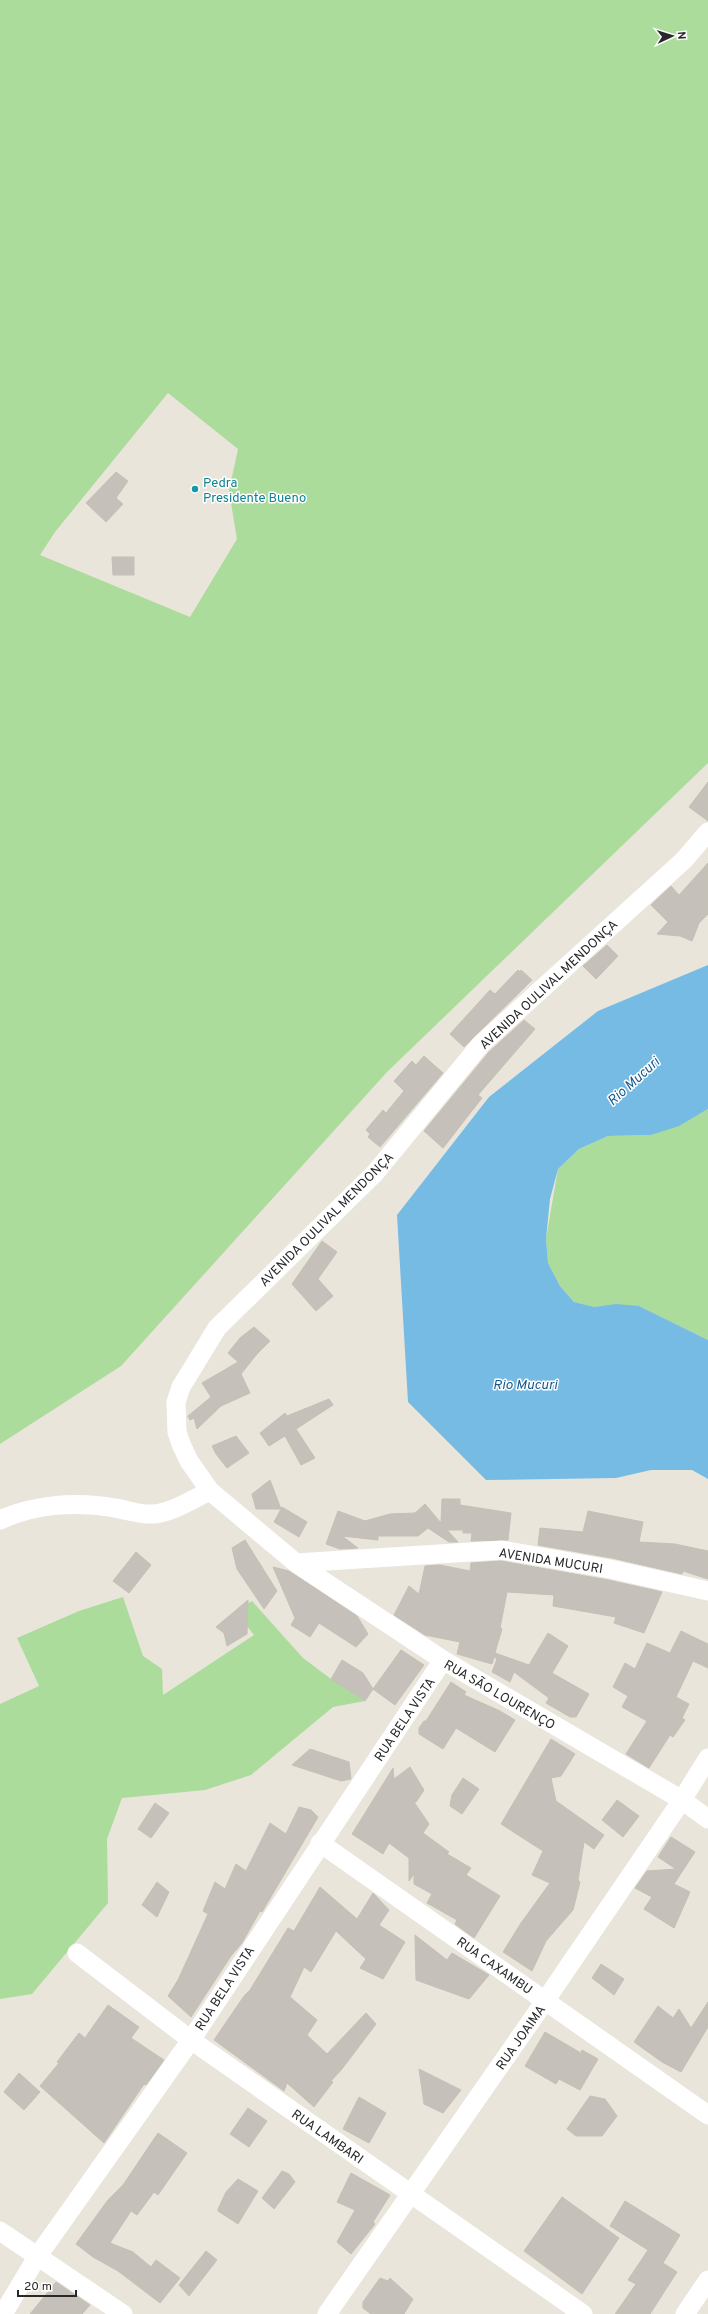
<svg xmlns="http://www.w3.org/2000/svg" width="708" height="2314" viewBox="0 0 708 2314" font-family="Overpass,sans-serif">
<rect width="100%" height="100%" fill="#e9e5db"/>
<!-- green -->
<path fill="#abdc9b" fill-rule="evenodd" d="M0,0H708V763L387,1072L121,1366L0,1444ZM168,393L238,449L229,491L237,539L190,617L40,555L55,532Z
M708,1109V1340L639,1306L595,1307L574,1302L560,1286L548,1263L546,1239L558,1169L579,1149L608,1136L651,1135L687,1121Z
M123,1597L143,1656L162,1669L163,1695L254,1635L235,1611L252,1601L303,1658L331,1679L365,1701L333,1707L251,1775L205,1790L122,1798L107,1839L108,1903L32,1994L0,1999V1704L39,1686L17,1638L79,1611Z"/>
<!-- water -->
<path fill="#76bbe4" d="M708,965V1109L679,1126L651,1135L608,1136L579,1149L558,1169L550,1199L546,1239L548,1263L560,1286L574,1302L595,1307L616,1304L639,1306L708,1340V1479L692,1470H651L616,1478L486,1480L408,1402L397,1215L489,1097L598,1011Z"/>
<!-- building -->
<path fill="#c5c1ba" stroke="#c4c0b5" d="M116,472L128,481L116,498L123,504L106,522L86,503Z
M112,557H134V575H113Z
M708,782V821L689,807Z
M708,863V914L699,923L692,941L680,936L657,934L668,922L651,905L671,886L679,895Z
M607,945L618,956L596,979L583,966Z
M518,970L520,972L521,970L532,980L464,1047L450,1034L490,990L495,994Z
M524,1020L535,1029L478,1095L482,1098L443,1148L424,1131L489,1052Z
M424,1056L443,1073L380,1147L368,1137L370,1134L366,1130L383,1110L386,1113L404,1091L394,1081L412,1061L416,1065Z
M322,1241L337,1252L318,1279L333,1296L316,1311L292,1284Z
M254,1327L270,1341L257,1354L241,1374L250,1393L221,1406L197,1429L194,1418L190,1420L188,1416L211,1397L202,1383L238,1362L228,1353L240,1338Z
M329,1399L333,1405L296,1429L315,1458L301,1465L285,1436L269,1446L260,1433L285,1413L287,1416Z
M236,1436L249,1453L227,1468L216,1454L212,1446Z
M270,1480L281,1509L282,1507L307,1522L299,1537L274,1522L281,1509H256L252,1494Z
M442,1499H460V1505L511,1513L508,1540L471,1541L472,1533H463V1530H447L458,1542H449L428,1528L418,1536H378V1540L342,1536L358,1548L340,1549L326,1544L338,1511L365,1521L390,1514L415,1513L425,1504L441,1523Z
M588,1511L643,1522L639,1542L675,1544L708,1551V1579L683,1571L682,1574L612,1558L538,1545L540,1528L583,1532Z
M245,1540L277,1591L264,1609L237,1569L232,1548Z
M136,1552L151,1565L129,1593L113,1581Z
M501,1561L608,1580L662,1592L644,1633L614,1623L616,1617L553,1606L554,1595L507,1592L500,1628L502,1629L494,1656L495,1653L529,1665L548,1633L568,1646L552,1673L589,1694L576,1717H570L546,1703L549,1698L514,1672L510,1682L492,1672L497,1659L494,1657L492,1664L457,1654L460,1642L425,1635L394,1615L409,1586L419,1594L425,1566L440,1565L470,1571L471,1563Z
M273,1567L289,1571L357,1616L368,1634L356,1647L319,1623L310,1637L291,1625L295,1618Z
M248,1600L247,1634L227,1646L224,1633L216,1627Z
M681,1631L708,1644V1668L693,1661L676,1697L689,1704L682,1718L685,1720L673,1737L670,1735L649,1768L626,1754L647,1721L622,1707L628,1696L613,1687L625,1663L635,1669L647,1643L670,1653Z
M401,1650L424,1665L395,1705L373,1689Z
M342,1660L363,1673L373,1689L365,1701L331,1679Z
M451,1682L466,1692L464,1695L500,1711L515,1720L495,1752L456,1728L443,1749L419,1734V1728L424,1721H426Z
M551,1739L575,1754L561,1776L551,1778L556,1801L604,1835L594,1849L584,1842L578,1880L580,1882L573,1910L546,1941L532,1971L503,1952L521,1923L550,1883L532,1875L543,1851L501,1824Z
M310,1749L349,1762L351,1779L341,1781L292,1765Z
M410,1767L424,1790L416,1802H414L429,1824L423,1833L449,1852L447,1854L471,1868L466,1875L500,1896L474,1938L455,1924L457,1920L427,1903L432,1894L414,1884V1874L409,1881V1858L389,1843L383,1854L352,1834L393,1768L394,1779Z
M463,1778L479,1789L462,1814L450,1806L452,1795Z
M617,1800L639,1816L623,1837L602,1820Z
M155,1803L169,1813L151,1838L138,1829Z
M299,1807L311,1810L318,1817L262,1912L260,1911L242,1943L231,1956L191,2017L168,1996L178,1980L208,1914L203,1911L215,1882L225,1889L236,1864L246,1871L270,1823L286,1834Z
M671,1837L695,1852L674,1884L690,1892L674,1928L644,1909L652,1897L635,1888L647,1871L676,1869L658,1857Z
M157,1882L169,1892L157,1917L142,1905Z
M320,1887L357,1919L373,1893L389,1910L379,1925L405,1942L383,1979L360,1968L366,1959L336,1931L311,1972L304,1967L290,1997L317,2020L307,2035L327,2054L366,2013L376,2024L342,2069L331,2081L333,2082L314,2107L287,2083L284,2091L214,2040L244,1996L250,1990L288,1928L294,1931Z
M415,1935L447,1960L452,1953L489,1975L469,1999L416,1980Z
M601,1964L624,1979L614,1995L592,1978Z
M708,2002V2027L681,2072L662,2062L634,2042L658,2006L673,2018L679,2009L691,2028Z
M108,2005L139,2027L131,2038L164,2060L146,2085L144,2084L104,2143L40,2086L59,2063L57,2062L79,2033L85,2038Z
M545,2032L581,2053L582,2050L598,2059L580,2090L559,2079L556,2084L525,2066Z
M419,2069L461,2090L443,2113L424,2104Z
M19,2073L40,2092L24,2110L4,2092Z
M590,2096L605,2099L617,2116L602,2136H576L567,2129Z
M359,2097L386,2113L369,2143L343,2129Z
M248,2108L267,2121L249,2147L230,2134Z
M158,2133L187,2153L158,2195L154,2192L137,2215L131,2211L110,2243L133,2252L151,2267L156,2260L180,2278L160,2303L118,2271L93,2257L76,2244L108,2200L123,2185Z
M282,2171L289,2174L295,2182L274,2209L262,2198Z
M351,2173L390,2195L373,2222L375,2224L351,2254L337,2242L355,2210L337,2202Z
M238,2179L258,2191L238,2224L218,2211V2209L226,2192Z
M562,2197L619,2238L582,2294L524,2251Z
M625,2201L680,2235L663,2263L677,2272L650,2314H615L636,2284L628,2280L648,2250L610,2226Z
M206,2251L217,2260L189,2296L179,2285Z
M380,2278L388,2281L390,2278L413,2299L404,2314H371L363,2308V2302Z
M56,2282L90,2305L82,2314H30Z"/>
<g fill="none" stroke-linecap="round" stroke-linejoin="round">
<!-- minor -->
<path stroke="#fff" stroke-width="19" d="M708,832L684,860L481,1044L375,1173L217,1328L181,1387L176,1402L177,1432L181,1444L189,1461L210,1491L296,1563L443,1660L682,1800L708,1819
M0,1520C35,1504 77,1501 115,1508C128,1510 140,1515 154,1514C173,1512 193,1499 210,1491
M296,1563L502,1550L610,1569L708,1591
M320,1843L708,2115
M77,1953L191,2040L583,2314
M0,2231L123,2314
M3,2314L37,2257L191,2040L443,1660
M327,2314L545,2001L682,1800L708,1758
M685,2314L708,2280"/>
</g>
<!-- markers -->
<circle fill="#0f9aa8" stroke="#fff" stroke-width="1.5" cx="195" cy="489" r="4"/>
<g text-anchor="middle" stroke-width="3" stroke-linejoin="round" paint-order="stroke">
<!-- culture labels -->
<g font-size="13" fill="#0d838f" stroke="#fff" text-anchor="start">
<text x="203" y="487">Pedra<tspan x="203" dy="15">Presidente Bueno</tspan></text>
</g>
<!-- street labels -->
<g font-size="13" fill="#282828" stroke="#fff">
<text transform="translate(548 984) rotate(-43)" y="5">AVENIDA OULIVAL MENDONÇA</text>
<text transform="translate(326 1219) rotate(-45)" y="5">AVENIDA OULIVAL MENDONÇA</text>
<text transform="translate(551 1560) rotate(9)" y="5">AVENIDA MUCURI</text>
<text transform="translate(500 1694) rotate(30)" y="5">RUA SÃO LOURENÇO</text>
<text transform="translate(404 1719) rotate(-56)" y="5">RUA BELA VISTA</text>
<text transform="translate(495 1965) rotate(35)" y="5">RUA CAXAMBU</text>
<text transform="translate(224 1988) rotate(-57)" y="5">RUA BELA VISTA</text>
<text transform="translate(520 2037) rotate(-55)" y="5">RUA JOAIMA</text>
<text transform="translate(328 2136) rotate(35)" y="5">RUA LAMBARI</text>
</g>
<!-- water labels -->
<g font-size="14" font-style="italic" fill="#18598c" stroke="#fff">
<text transform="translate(633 1081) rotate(-42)" y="5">Rio Mucuri</text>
<text x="525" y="1389">Rio Mucuri</text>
</g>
</g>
<!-- north arrow -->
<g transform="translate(672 36) rotate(86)" stroke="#ffffff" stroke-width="3" paint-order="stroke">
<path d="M0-3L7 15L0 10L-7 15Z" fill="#282828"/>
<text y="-6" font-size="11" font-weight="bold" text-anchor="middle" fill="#282828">N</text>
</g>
<!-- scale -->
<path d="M18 2290v6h58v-6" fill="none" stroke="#282828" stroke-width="2"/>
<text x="24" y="2290" font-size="12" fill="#282828" stroke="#ffffff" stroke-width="3" paint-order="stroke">20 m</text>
</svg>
